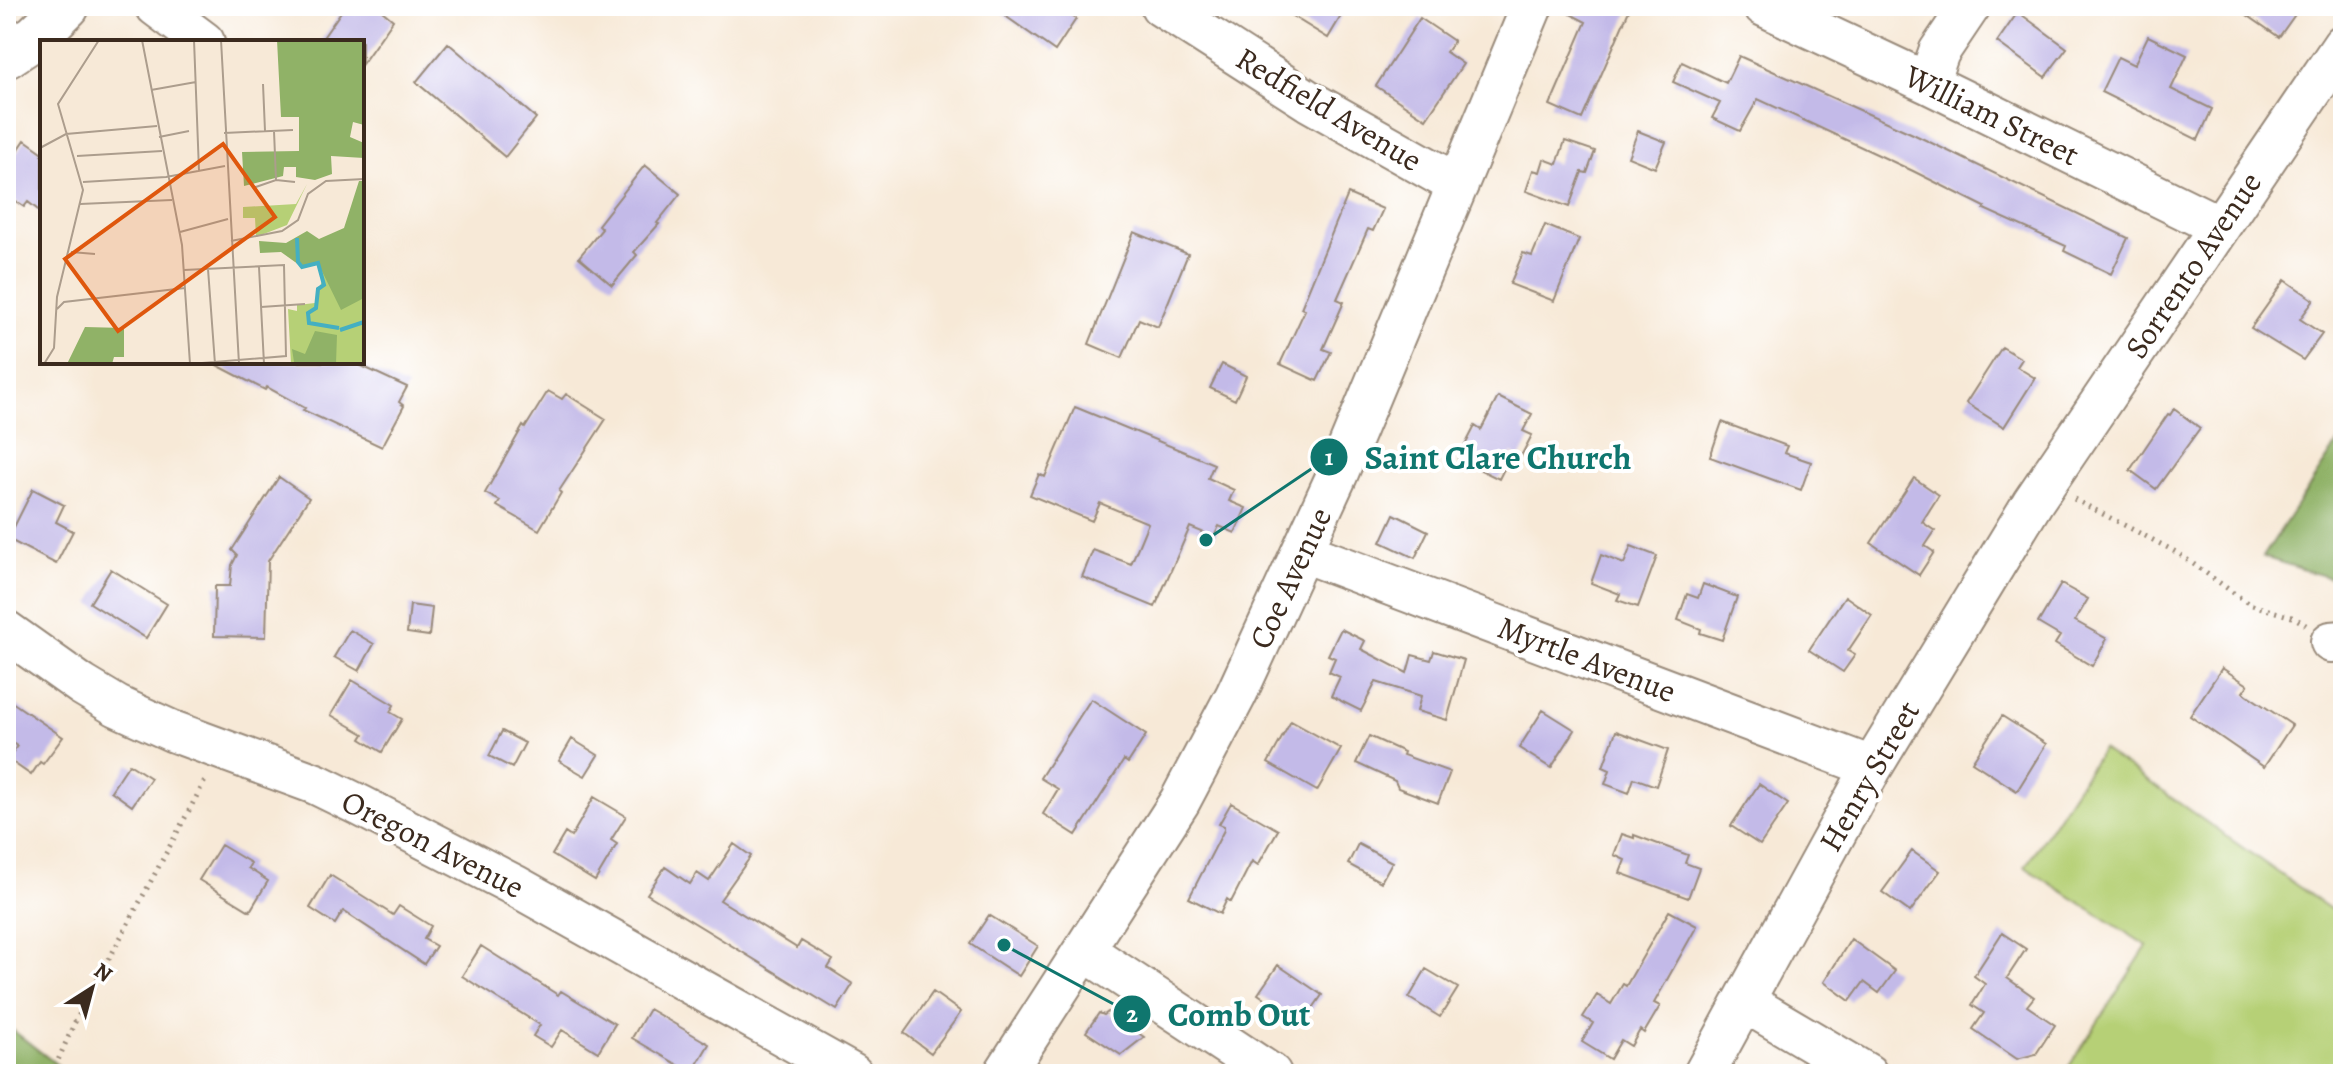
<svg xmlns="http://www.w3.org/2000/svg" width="2349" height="1080" viewBox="0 0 2349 1080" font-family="Alegreya,serif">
<rect width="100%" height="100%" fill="#fff"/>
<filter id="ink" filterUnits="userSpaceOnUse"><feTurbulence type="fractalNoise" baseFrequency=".0125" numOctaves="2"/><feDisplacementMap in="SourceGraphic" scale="16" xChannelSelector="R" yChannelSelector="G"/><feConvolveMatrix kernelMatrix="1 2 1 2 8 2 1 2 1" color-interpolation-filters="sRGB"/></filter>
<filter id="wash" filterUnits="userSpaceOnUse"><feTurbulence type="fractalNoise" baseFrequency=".006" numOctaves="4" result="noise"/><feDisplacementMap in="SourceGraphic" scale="32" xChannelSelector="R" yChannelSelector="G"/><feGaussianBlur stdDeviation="1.8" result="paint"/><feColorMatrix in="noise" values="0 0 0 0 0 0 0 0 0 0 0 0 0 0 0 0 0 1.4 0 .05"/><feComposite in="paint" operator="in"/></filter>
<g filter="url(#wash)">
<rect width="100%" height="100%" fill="#f7e9d7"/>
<!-- green -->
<path fill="#b6d076" stroke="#787d4a" stroke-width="2" d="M2102,749L2343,918V1074H2064L2147,946L2025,867Z"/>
<!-- forest -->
<path fill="#90b267" stroke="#666e42" stroke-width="2" d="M2343,435V582L2263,557Z
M6,1025L69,1074H6Z"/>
<g id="blocks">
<!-- building -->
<path fill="#c3bae8" d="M345,6H376L393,20L362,64V42H320Z
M991,6H1058L1076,19L1055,51Z
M1276,6H1347L1328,38Z
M1555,6H1631L1582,119L1550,105L1586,22Z
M2234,6H2301L2279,37Z
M2018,12L2067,48L2045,77L1997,42Z
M1420,18L1454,41L1446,52L1463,64L1426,119L1376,86Z
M2148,36L2187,55L2171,89L2212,109L2198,140L2101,92L2118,57L2134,65Z
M448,43L536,118L505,157L416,82Z
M1739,56L1913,134L2128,238L2111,274L2064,251L2066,246L1984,209L1985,207L1913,171L1758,99L1740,131L1712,118L1720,103L1673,82L1682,62L1726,83Z
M1638,131L1666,142L1655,168L1628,157Z
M25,140L42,152V213L28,202L24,207L6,195V168Z
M1565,141L1595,151L1587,173L1582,172L1569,207L1526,191L1533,170L1540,172L1544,159L1557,164Z
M645,165L680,194L657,223L659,224L634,252L637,255L612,285L579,257L602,229L598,225Z
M1348,194L1383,209L1373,231L1368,229L1337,299L1344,302L1323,349L1331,352L1317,381L1280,364L1305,310L1301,308Z
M1545,225L1579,239L1554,301L1510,284L1523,253L1532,256Z
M1134,232L1188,254L1158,327L1139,319L1122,358L1089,344Z
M2285,280L2314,300L2300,319L2322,334L2303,360L2251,328Z
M2002,347L2022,359L2017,367L2035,378L2004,427L1966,403Z
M211,362H353L407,387L399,402L404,406L382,447L303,410L305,408L267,387L265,390Z
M1222,364L1246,376L1235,400L1210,388Z
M548,391L562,399L566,394L606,419L559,491L561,493L539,530L497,506L500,501L485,493L523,426L525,428Z
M1498,397L1532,414L1523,431L1532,435L1520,458L1512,453L1499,479L1458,459L1475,426L1481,430Z
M1075,407L1214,464L1208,478L1234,490L1229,501L1246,508L1235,533L1219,526L1214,537L1190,527L1155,607L1082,577L1093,550L1131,564L1148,523L1100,503L1092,521L1030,495L1039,474L1045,477Z
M2174,409L2200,428L2156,489L2130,470L2168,414L2170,415Z
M1722,422L1787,446L1784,453L1811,462L1801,490L1710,457Z
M279,477L309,498L268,561L266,637L214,636L215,586H230L232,565L237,555L232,550Z
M1914,478L1939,495L1922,522L1935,531L1925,546L1934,552L1919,575L1871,543Z
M33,489L64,505L56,522L73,531L56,564L8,539Z
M1394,514L1428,531L1415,558L1381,542Z
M1631,546L1657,556L1638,607L1617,600L1620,594L1591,583L1601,555L1624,564Z
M111,569L167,604L146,638L90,603Z
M1703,584L1737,597L1722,640L1700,633L1701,629L1678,620L1687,594L1698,598Z
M2061,584L2088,599L2075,621L2107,639L2092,666L2055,644L2060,636L2038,623Z
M1845,596L1872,615L1848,651L1855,655L1843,672L1809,650Z
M410,605L432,608L429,636L407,633Z
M1341,629L1365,641L1361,649L1407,673L1412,655L1431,660L1434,651L1464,660L1447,720L1417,711L1421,696L1376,682L1361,711L1331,696L1340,677L1329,672L1335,658L1328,655Z
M350,630L374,644L359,671L334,657Z
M2222,668L2248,685L2243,692L2292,725L2264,767L2190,716Z
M352,680L394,705L390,712L402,719L382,752L361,739L364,734L331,715Z
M6,698L63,737L43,764L40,762L31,775L8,759L17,746L6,739Z
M1091,699L1146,735L1128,763L1124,760L1076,835L1043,814L1058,789L1040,778Z
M1543,710L1575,730L1551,768L1519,748Z
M2002,716L2046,744L2017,791L1972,762Z
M1291,721L1341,749L1317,791L1268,763Z
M502,731L525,743L512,768L489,756Z
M1616,731L1668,750L1656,786L1634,778L1629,793L1605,784L1610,770L1603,767Z
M1369,736L1404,752L1403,755L1450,772L1438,803L1398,788L1395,781L1356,763Z
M572,739L598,755L585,776L559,761Z
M129,764L151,778L132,806L111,791Z
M1759,784L1788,804L1760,845L1731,826Z
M594,797L626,816L611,840L617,844L595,881L552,855L565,833L571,837Z
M1231,803L1278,830L1258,865L1252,861L1231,902L1227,899L1220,914L1189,898L1224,830V826L1219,824Z
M1622,834L1634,838V835L1688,855L1685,863L1699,868L1688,898L1620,873L1625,860L1614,855Z
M734,844L751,856L720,900L797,948L801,941L833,960L828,968L853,984L837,1010L647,894L665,867L690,884L697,873L709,881Z
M1358,844L1392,862L1381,882L1348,864Z
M221,845L251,863L248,868L268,881L250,911L199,880Z
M1912,851L1940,871L1910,912L1882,892Z
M330,875L393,915L399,906L431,926L424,939L436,946L424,964L343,911L335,924L310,908Z
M1669,911L1697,926L1654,1003L1660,1006L1644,1033L1640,1030L1631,1046L1621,1040L1610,1059L1582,1042L1593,1023L1583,1017L1597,995L1611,1004L1623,984L1626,986Z
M989,915L1038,946L1019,976L970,944Z
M2002,933L2026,949L2007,978L2034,997L2027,1006L2055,1025L2036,1054L2017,1059L1973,1029L1984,1013L1972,1005L1985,984L1974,976Z
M1851,939L1895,971L1879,993L1864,982L1850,1001L1824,982Z
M481,946L558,995L561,991L615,1024L598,1052L562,1030L551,1047L533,1036L540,1025L462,976Z
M1278,965L1322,995L1302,1024L1258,994Z
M1426,969L1458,988L1440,1017L1409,998Z
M933,992L961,1012L931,1053L904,1033Z
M649,1009L709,1044L692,1073L632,1038Z
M1108,1012L1144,1037L1121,1055L1086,1032L1099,1013L1104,1015Z"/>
</g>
</g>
<g filter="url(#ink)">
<use href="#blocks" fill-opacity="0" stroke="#998a7a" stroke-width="2"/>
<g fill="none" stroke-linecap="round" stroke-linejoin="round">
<!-- minor casing -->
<g stroke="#998a7a" stroke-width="44">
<path id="minor" d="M156,6L204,42
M1161,6L1309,101L1458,185
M1764,6L1928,83L2219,226
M1928,83L1939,52L1970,6
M1303,552L1872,767
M6,631L82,685L117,706L172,731L316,784L361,806L514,885L852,1074
M2331,642L2343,641
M1085,951L1271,1074
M1745,1002L1867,1074
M1004,1074L1180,801L1236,695L1337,475L1532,6
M1704,1074L1872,767L2033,502L2343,45"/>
</g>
<!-- major casing -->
<g stroke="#998a7a" stroke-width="48">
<path id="major" d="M6,56L35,37L67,6"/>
</g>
<!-- path -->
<path stroke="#998a7a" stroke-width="5" stroke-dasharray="2 6" stroke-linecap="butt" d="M2074,499L2178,553L2249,604L2295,618L2306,625
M52,1074L74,1024L207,777"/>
<!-- minor -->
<use href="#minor" stroke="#fff" stroke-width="40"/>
<!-- major -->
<use href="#major" stroke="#fff" stroke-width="44"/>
</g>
</g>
<g text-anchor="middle" stroke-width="8" stroke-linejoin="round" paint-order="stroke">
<!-- street labels -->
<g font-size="32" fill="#3b2a1e" stroke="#fff">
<text transform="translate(1329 109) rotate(31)" y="11">Redfield Avenue</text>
<text transform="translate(1992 115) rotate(26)" y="11">William Street</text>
<text transform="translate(2193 265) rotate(-56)" y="11">Sorrento Avenue</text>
<text transform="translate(1290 578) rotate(-65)" y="11">Coe Avenue</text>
<text transform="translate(1587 659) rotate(21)" y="11">Myrtle Avenue</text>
<text transform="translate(1869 776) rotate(-60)" y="11">Henry Street</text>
<text transform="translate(433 844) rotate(27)" y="11">Oregon Avenue</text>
</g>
</g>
<!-- overview -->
<g transform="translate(40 40)">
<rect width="324" height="324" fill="#f7e9d7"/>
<path d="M324,143V324H251L248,269L257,271V265L275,263L283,237L279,224L298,223ZM267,144L247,185L216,197L215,178H203V167L256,164Z" fill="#b6d076"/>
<path d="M237,0H324V85L313,82L310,97L324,103V118L291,116L292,134L275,140L256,137V127H244L243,136L204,146L202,112L259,111V77H241ZM319,141H324V258L301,270L278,223L262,227L241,212L220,213L219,201L246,203L267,191L279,199L304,188ZM45,287L84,288V317H74L72,324H27ZM275,291L297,295L296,324L254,322L252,309L265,314Z" fill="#90b267"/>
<path fill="none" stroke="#44afc2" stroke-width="4" d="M257,198L258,222L262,227L278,223L284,245L278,249L276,268L268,273L269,283L299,288M300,290L324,282"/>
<path fill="none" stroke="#ac9d8d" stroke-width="2" d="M102,0L142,205L150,324L246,316L244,225L144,230M154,0L159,131M181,0L199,324M223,44L225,91M111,50L156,42M234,91L236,140M184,93L253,90M119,97L149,91M0,108L26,94L117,86M37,116L122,111M43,142L126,137L185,126M213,148L236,140L255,142M40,164L132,160M140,192L188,179M191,201L242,191L258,180L268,154L286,141L324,139M31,212L55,214M219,227L224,324M168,229L175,324M221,267L265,264M17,269L24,262L145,248M4,324L14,308L17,257L43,150L18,64L59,0"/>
<path fill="#df570d" fill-opacity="0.15" stroke="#df570d" stroke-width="4" d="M183,104L235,177L78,291L25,219Z"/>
<rect width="324" height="324" fill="none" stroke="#3b2a1e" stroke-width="4"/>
</g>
<!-- callouts -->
<path fill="none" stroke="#0f766e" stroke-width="3" d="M1206 540L1329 457M1004 945L1132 1014"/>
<g fill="#0f766e" stroke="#fff" stroke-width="3">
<circle cx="1206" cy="540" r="8"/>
<circle cx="1004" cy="945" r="8"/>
<circle cx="1329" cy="457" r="20"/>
<circle cx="1132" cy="1014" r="20"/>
</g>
<g font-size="24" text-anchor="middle" font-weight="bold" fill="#fff">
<text x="1329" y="465">1</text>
<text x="1132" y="1022">2</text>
</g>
<g font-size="34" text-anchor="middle" font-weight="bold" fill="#0f766e" stroke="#fff" stroke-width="8" stroke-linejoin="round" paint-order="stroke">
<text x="1498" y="469">Saint Clare Church</text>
<text x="1239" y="1026">Comb Out</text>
</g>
<!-- margin -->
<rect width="2349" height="1080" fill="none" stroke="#fff" stroke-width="32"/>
<!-- north arrow -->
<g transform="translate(92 988) rotate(36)" stroke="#ffffff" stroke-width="6" paint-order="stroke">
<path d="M0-6L14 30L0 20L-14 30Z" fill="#3b2a1e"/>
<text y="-12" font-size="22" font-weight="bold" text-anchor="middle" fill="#3b2a1e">N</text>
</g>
</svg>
